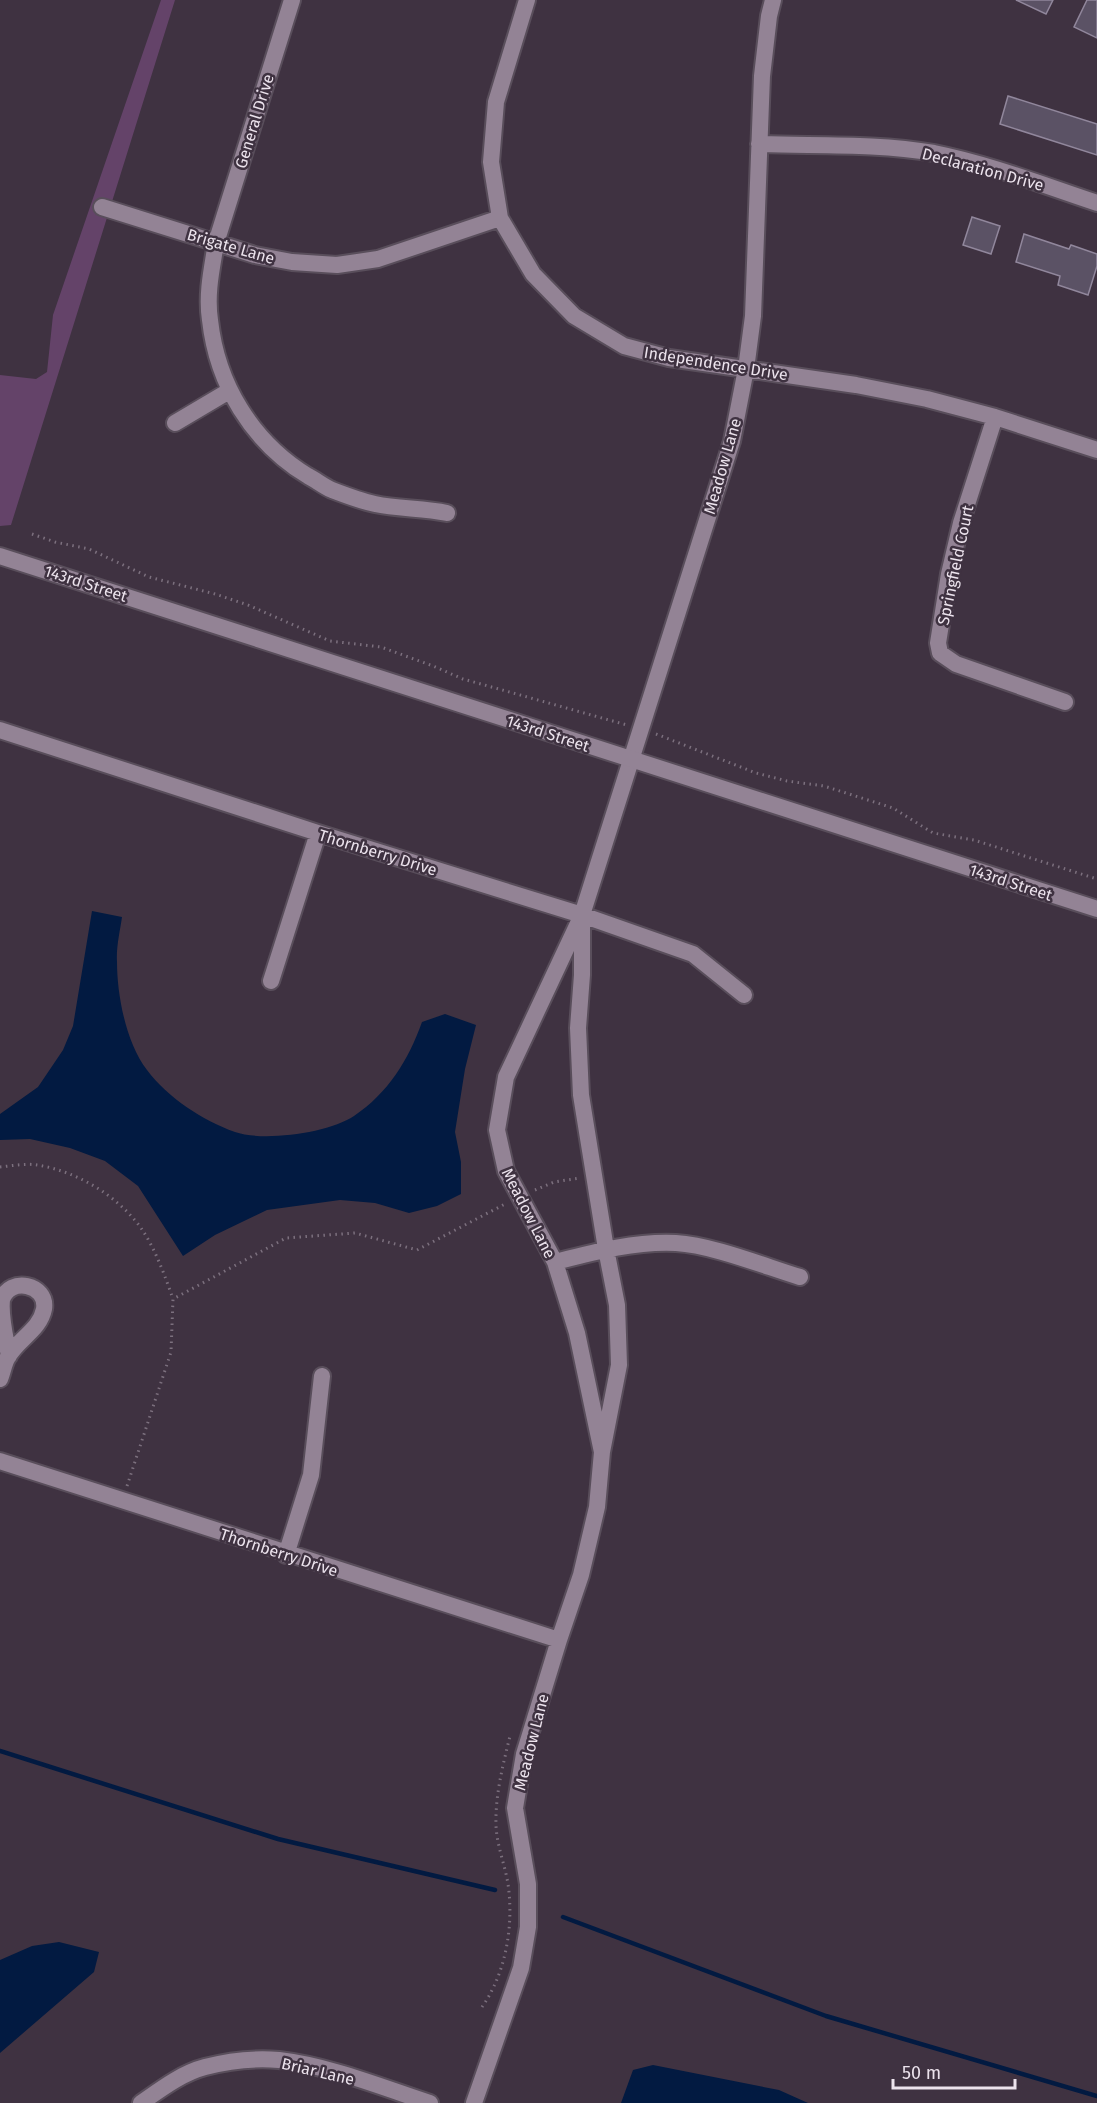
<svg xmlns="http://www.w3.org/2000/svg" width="1097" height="2103" viewBox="0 0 1097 2103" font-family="'Fira Sans',sans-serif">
<rect width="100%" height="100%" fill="#3f3241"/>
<!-- green -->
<path fill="#644369" d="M161,0H175L11,525L0,526V375L36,379L47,372L53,315Z"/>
<!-- water -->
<path fill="#021a41" d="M92,911L122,917C120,931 116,947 117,962C117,995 126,1043 147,1070C168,1098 202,1120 235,1132C263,1142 329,1133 354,1116C388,1093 408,1061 422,1022L445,1014L476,1025L465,1069L455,1132L461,1162V1194L437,1206L409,1213L375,1203L340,1200L267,1210L215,1235L183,1256L138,1186L105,1161L70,1148L30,1139L0,1140V1114L38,1087L63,1050L73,1026Z
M59,1942L99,1952L94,1972L0,2053V1960L32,1946Z
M653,2065L779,2090L808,2103H621L633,2070Z"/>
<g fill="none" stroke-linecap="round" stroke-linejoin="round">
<!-- stream -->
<path stroke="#021a41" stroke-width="4.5" d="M0,1751L278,1839L495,1890
M563,1917L826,2016L1097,2096"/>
</g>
<!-- building -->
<path fill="#5b5265" stroke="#91879c" stroke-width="1.5" d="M1016,0H1053L1046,14Z
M1087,0H1097V38L1074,27Z
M1008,96L1097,124V155L1000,124Z
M972,217L1000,226L991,254L963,245Z
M1024,234L1069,249L1071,245L1097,254V266L1088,295L1058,285L1060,276L1016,262Z"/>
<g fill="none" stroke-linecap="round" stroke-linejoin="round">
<!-- minor casing -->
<g stroke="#594e5b" stroke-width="20">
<path id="minor" d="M292,0L216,243C212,268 206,294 210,320C217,384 252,442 308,476C316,480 323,486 332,490C345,495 361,501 375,504C398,509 423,508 447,513
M527,0L496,102L491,162L500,218L533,274L574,316L624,346L669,358L856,385L927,399L995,417L1097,450
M759,144C817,146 877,143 934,153C989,164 1043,185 1097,203
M102,207L255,255L292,262L337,265L378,259L500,218
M995,417L961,523L949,574L938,643L940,653L956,664L1065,702
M175,423L229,391
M0,730L318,833L582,915L693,954L744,995
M271,981L318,833
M555,1262C594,1252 635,1241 676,1243C712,1245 764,1266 800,1277
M0,1379C3,1372 4,1363 8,1357C18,1339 40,1330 44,1309C48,1284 9,1276 2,1300C0,1317 6,1339 9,1356
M602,1452L577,1333L555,1262L506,1171L497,1130L506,1077L582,915L732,441L746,369L753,316L762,76L769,16L773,0
M0,1461L559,1640
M286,1555L311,1475L322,1376
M141,2103C161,2089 182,2073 205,2067C228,2061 255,2058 279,2060C330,2066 381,2087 430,2103
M474,2103L521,1968L528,1927V1884L515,1808L524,1754L559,1640L581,1575L597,1507L602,1452L619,1365L617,1305L606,1249L581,1095L578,1028L582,975V919"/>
</g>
<!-- tertiary casing -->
<g stroke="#594e5b" stroke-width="20">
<path id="tertiary" d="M0,556L1097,909"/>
</g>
<!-- path -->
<path stroke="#7c707e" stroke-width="3" stroke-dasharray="1.5 4.5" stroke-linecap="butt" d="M32,534L55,542L89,549L149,577L215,594L248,605L330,641L381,647L433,666L463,679L627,725
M656,734L756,773L787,781L824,786L893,808L933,833L974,840L1097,879
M0,1167C11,1166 26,1163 37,1165C76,1171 117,1195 141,1228C155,1248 165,1276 173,1299
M535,1190L554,1182L580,1178
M127,1486L171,1352L173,1299L286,1238L355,1233L417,1250L507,1203
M482,2007C506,1973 514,1925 508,1884C505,1865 497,1846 496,1826C495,1795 503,1765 510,1736"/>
<!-- minor -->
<use href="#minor" stroke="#938395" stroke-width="16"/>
<!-- tertiary -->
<use href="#tertiary" stroke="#938395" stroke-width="16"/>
</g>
<g text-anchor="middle" stroke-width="5" stroke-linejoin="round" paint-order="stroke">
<!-- street labels -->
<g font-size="16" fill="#ece3ed" stroke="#3f3241">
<text transform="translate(254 121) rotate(-73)" y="6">General Drive</text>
<text transform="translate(983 169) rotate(15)" y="6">Declaration Drive</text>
<text transform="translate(231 246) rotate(16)" y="6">Brigate Lane</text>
<text transform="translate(716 363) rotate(9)" y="6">Independence Drive</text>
<text transform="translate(722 466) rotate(-74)" y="6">Meadow Lane</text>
<text transform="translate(955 565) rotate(-78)" y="6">Springfield Court</text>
<text transform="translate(86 583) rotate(18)" y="6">143rd Street</text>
<text transform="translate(548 733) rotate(18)" y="6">143rd Street</text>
<text transform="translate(378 852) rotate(17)" y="6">Thornberry Drive</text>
<text transform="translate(1011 882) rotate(18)" y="6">143rd Street</text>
<text transform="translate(529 1213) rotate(63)" y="6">Meadow Lane</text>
<text transform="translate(279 1552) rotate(18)" y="6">Thornberry Drive</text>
<text transform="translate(531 1742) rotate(-76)" y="6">Meadow Lane</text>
<text transform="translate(318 2071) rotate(13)" y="6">Briar Lane</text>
</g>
</g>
<!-- scale -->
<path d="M893 2079v9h122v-9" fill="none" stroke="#ece3ed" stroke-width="3"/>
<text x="902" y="2079" font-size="18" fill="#ece3ed" stroke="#3f3241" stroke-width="4.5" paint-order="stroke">50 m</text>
</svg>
